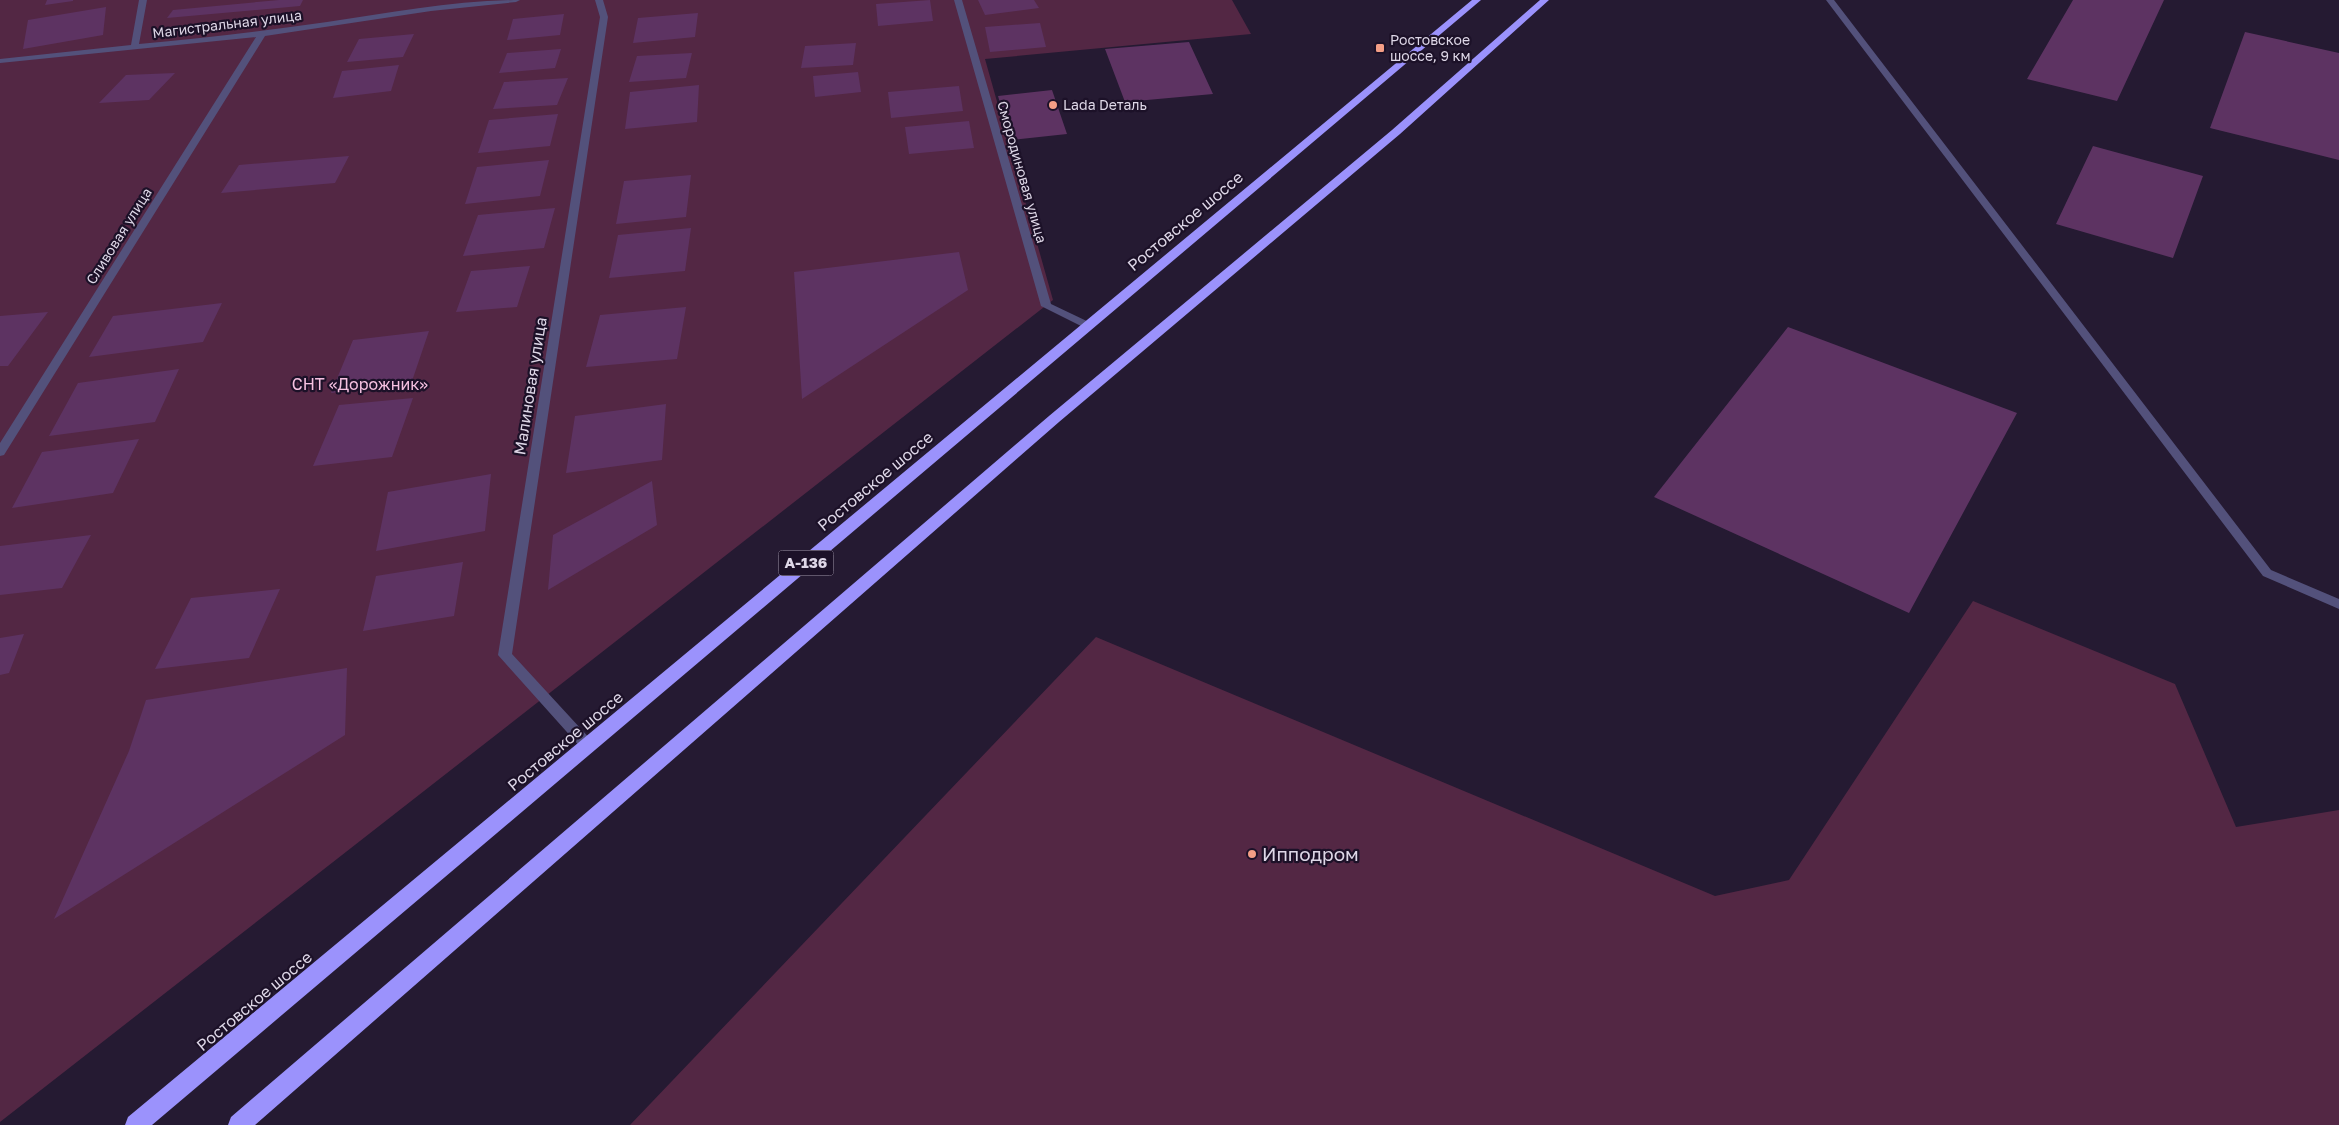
<svg xmlns="http://www.w3.org/2000/svg" width="2339" height="1125" viewBox="0 0 2339 1125" font-family="'Golos Text',sans-serif">
<rect width="100%" height="100%" fill="#251a32"/>
<!-- green -->
<path fill="#532744" d="M0,0H1232L1251,34L985,59L1053,300L0,1122Z
M1973,601L2175,684L2236,827L2339,810V1125H630L1096,637L1715,896L1789,880Z"/>
<!-- building -->
<path fill="#5d3362" d="M47,0H73V1L45,5Z
M279,0H303L300,6L167,18L173,10Z
M930,0L933,21L878,26L876,4Z
M978,0H1034L1039,8L985,15Z
M2073,0H2164L2117,101L2027,79Z
M106,7L103,35L23,49L28,20Z
M698,13L695,37L633,43L638,18Z
M564,14L560,35L507,40L513,19Z
M1040,23L1046,47L990,52L985,27Z
M2245,32L2339,53V160L2210,128Z
M414,34L403,57L347,62L359,39Z
M1189,42L1213,94L1125,102L1105,49Z
M856,43L853,65L801,68L805,46Z
M561,49L555,68L499,73L507,53Z
M692,53L686,78L629,82L637,56Z
M399,65L391,91L333,98L342,71Z
M858,72L861,92L815,97L813,76Z
M175,73L149,100L99,103L126,75Z
M568,78L557,105L493,109L504,82Z
M699,85L697,122L625,129L630,92Z
M959,86L963,111L891,118L888,92Z
M1052,90L1067,134L1011,140L998,96Z
M558,114L550,146L478,153L489,120Z
M969,121L974,148L909,154L905,127Z
M2093,146L2203,176L2173,258L2056,224Z
M349,156L335,183L221,193L239,165Z
M549,160L540,196L465,204L477,167Z
M691,175L686,217L616,224L624,181Z
M555,208L544,248L463,256L478,215Z
M691,228L685,271L609,278L618,235Z
M959,252L968,290L802,399L794,272Z
M530,266L517,307L456,312L471,271Z
M222,303L203,342L89,357L113,316Z
M686,307L677,359L586,367L600,315Z
M48,312L8,366H0V316Z
M1788,327L2017,413L1909,613L1654,497Z
M429,331L411,384L331,393L353,340Z
M179,369L155,422L49,436L78,383Z
M413,398L392,457L313,466L339,405Z
M666,404L662,460L566,473L575,416Z
M139,439L113,493L12,508L42,452Z
M491,474L485,531L376,551L388,492Z
M652,481L657,525L548,590L553,535Z
M91,535L62,588L0,595V546Z
M463,562L454,616L363,631L376,576Z
M280,589L249,658L155,669L191,598Z
M24,634L9,673L0,675V638Z
M347,668L345,735L54,919L129,751L146,700Z"/>
<g fill="none" stroke-linecap="round" stroke-linejoin="round">
<!-- lane -->
<path fill="#53517b" fill-rule="evenodd" d="M1826,0H1834L2271,570L2339,599V609L2263,576Z"/>
<!-- street -->
<path fill="#53517b" fill-rule="evenodd" d="M139,0H147L139,44C202,38 264,31 327,22C391,13 455,0 520,0L516,2L431,11L265,36L4,455L0,456V443L256,37L0,63V59L131,45Z
M595,0H603L608,17L512,654L593,742L595,746L593,750L588,752L583,750L498,655L600,17Z
M954,0H962L1051,304L1093,324V328H1085L1041,306Z"/>
<!-- highway -->
<path fill="#9b92fc" fill-rule="evenodd" d="M1472,0H1481L152,1125H125L128,1117Z
M1540,0H1549L1400,134L1059,422L255,1125H228L231,1117L1049,416L1392,130Z"/>
</g>
<!-- markers -->
<g fill="#f49e86" stroke="#1c1128" stroke-width="2">
<rect x="1375" y="43" width="10" height="10" rx="2.5"/>
<circle cx="1053" cy="105" r="5"/>
<circle cx="1252" cy="854" r="5"/>
</g>
<g text-anchor="middle" stroke-width="4.5" stroke-linejoin="round" paint-order="stroke">
<!-- far-street labels -->
<g font-size="14" fill="#ded7e7" stroke="#1c1128">
<text transform="translate(227 24) rotate(-7)" y="5">Магистральная улица</text>
<text transform="translate(1022 172) rotate(74)" y="5">Смородиновая улица</text>
<text transform="translate(119 236) rotate(-58)" y="5">Сливовая улица</text>
</g>
<!-- far-poi labels -->
<g font-size="14" fill="#ded7e7" stroke="#1c1128" text-anchor="start">
<text x="1390" y="45">Ростовское<tspan x="1390" dy="16">шоссе, 9 км</tspan></text>
<text x="1063" y="110">Lada Dеталь</text>
</g>
<!-- shield labels -->
<rect fill="#1c1128" stroke="#a49cae" stroke-width="1" x="778.5" y="550.5" width="55" height="25" rx="4"/>
<g font-size="15" font-weight="bold" fill="#ded7e7">
<text x="806" y="568">А-136</text>
</g>
<!-- street labels -->
<g font-size="16" fill="#ded7e7" stroke="#1c1128">
<text transform="translate(1185 221) rotate(-40)" y="6">Ростовское шоссе</text>
<text transform="translate(530 386) rotate(-81)" y="6">Малиновая улица</text>
<text transform="translate(875 481) rotate(-40)" y="6">Ростовское шоссе</text>
<text transform="translate(565 741) rotate(-40)" y="6">Ростовское шоссе</text>
<text transform="translate(254 1001) rotate(-40)" y="6">Ростовское шоссе</text>
</g>
<!-- park labels -->
<g font-size="16" fill="#f6c1e1" stroke="#1c1128">
<text x="360" y="390">СНТ «Дорожник»</text>
</g>
<!-- near-poi labels -->
<g font-size="19" fill="#ded7e7" stroke="#1c1128" text-anchor="start">
<text x="1262" y="861">Ипподром</text>
</g>
</g>
</svg>
